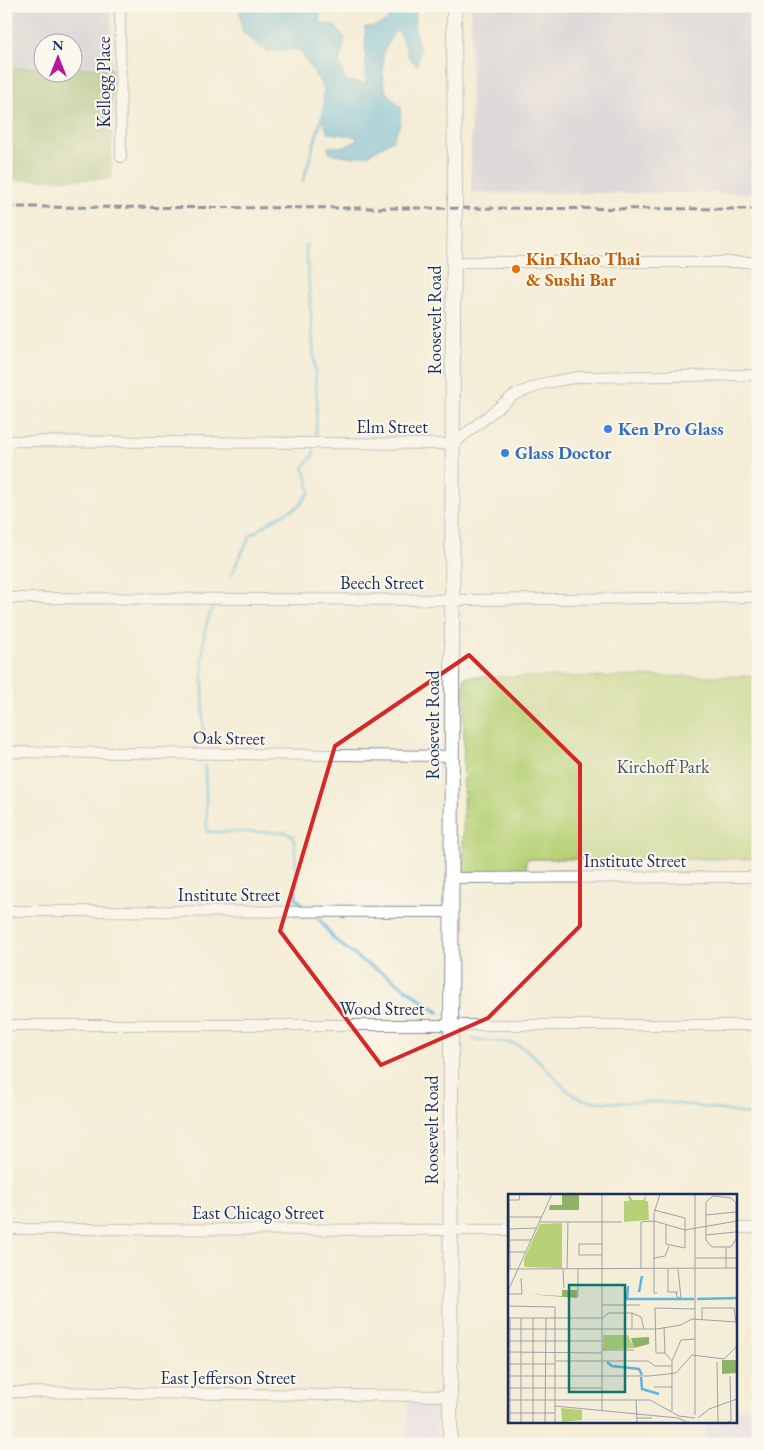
<svg xmlns="http://www.w3.org/2000/svg" width="764" height="1450" viewBox="0 0 764 1450" font-family="'EB Garamond',serif">
<rect width="100%" height="100%" fill="#fbf7ec"/>
<filter id="ink" filterUnits="userSpaceOnUse"><feTurbulence type="fractalNoise" baseFrequency=".02" numOctaves="2"/><feDisplacementMap in="SourceGraphic" scale="10" xChannelSelector="R" yChannelSelector="G"/><feConvolveMatrix kernelMatrix="1 2 1 2 8 2 1 2 1" color-interpolation-filters="sRGB"/></filter>
<filter id="wash" filterUnits="userSpaceOnUse"><feTurbulence type="fractalNoise" baseFrequency=".0096" numOctaves="4" result="noise"/><feDisplacementMap in="SourceGraphic" scale="20" xChannelSelector="R" yChannelSelector="G"/><feGaussianBlur stdDeviation="1.12" result="paint"/><feColorMatrix in="noise" values="0 0 0 0 0 0 0 0 0 0 0 0 0 0 0 0 0 1.4 0 .05"/><feComposite in="paint" operator="in"/></filter>
<g filter="url(#wash)">
<rect width="100%" height="100%" fill="#f4edd7"/>
<!-- built -->
<path fill="#dfd5f5" d="M407,1399L435,1401L437,1444H407Z
M735,1409H758V1444H705V1421H735Z
M544,1437V1444H468V1438Z"/>
<!-- industrial -->
<path fill="#c3c1db" d="M6,6H111L112,68H73L72,42H42V68H6Z
M471,6H758V193H471Z"/>
<!-- green -->
<path fill="#b6d075" stroke="#68806a" d="M758,676V859H526V872L463,873L464,677Z"/>
<!-- forest -->
<path fill="#90b266" stroke="#567062" d="M6,68H42V72H72L73,68H112L111,179L6,180Z"/>
<!-- water -->
<path fill="#5db5da" stroke="#3c729c" d="M239,6H346L330,7L322,10L319,17L321,24L334,25L345,38L339,63L346,81L366,84L365,27C377,26 397,23 386,6H417L414,26L420,50L417,66L409,57L399,31L394,32L383,53V79L386,92L401,107L400,124L393,140L368,155L352,157L329,153L328,147H345L356,141L357,138L353,136L328,133L323,122L324,89L299,49L266,52L242,31Z"/>
<g fill="none" stroke-linecap="round" stroke-linejoin="round">
<!-- stream -->
<path stroke="#5db5da" stroke-width="3" d="M303,181L324,110
M306,245L317,400L316,434
M230,577L250,536L274,519L299,506L310,492L307,476L303,468L313,456L314,451
M204,737C202,720 204,704 203,687C203,659 200,633 213,607
M205,766L207,832H284L293,836C298,857 295,877 296,898L302,904
M319,919L335,940L362,961L390,977L438,1012
M473,1039C486,1043 502,1040 515,1044C540,1053 556,1087 579,1098C594,1105 640,1101 659,1102C692,1104 725,1111 758,1116"/>
</g>
</g>
<g filter="url(#ink)">
<g fill="none" stroke-linecap="round" stroke-linejoin="round">
<!-- street casing -->
<g stroke="#888e9a" stroke-width="12">
<path id="street" d="M120,6L121,157
M454,262H758
M6,441L453,444L514,395L545,383L579,377L758,375
M6,598L465,600L758,597
M6,752L452,756
M452,878L758,877
M6,911L452,912
M6,1025H758
M735,1228H758
M6,1229L509,1230
M6,1392L450,1396"/>
</g>
<!-- secondary casing -->
<g stroke="#888e9a" stroke-width="16">
<path id="secondary" d="M450,1444L453,318L455,208L454,6"/>
</g>
<!-- street -->
<use href="#street" stroke="#fff" stroke-width="10"/>
<!-- secondary -->
<use href="#secondary" stroke="#fff" stroke-width="14"/>
<!-- rail -->
<path stroke="#1b2f5e" stroke-width="3" stroke-dasharray="8 4" stroke-linecap="butt" d="M6,207L758,209"/>
</g>
</g>
<!-- marked area -->
<path d="M0 0H764V1450H0ZM469,655L580,764V926L488,1018L381,1065L280,931L335,746Z" fill="#f4edd7" fill-opacity=".55" fill-rule="evenodd"/>
<path fill="none" stroke="#d62828" stroke-width="4" stroke-linejoin="round" d="M469,655L580,764V926L488,1018L381,1065L280,931L335,746Z"/>
<!-- markers -->
<circle fill="#e8710a" stroke="#fbf7ec" stroke-width="2" cx="516" cy="269" r="5"/>
<g fill="#3f7fe0" stroke="#fbf7ec" stroke-width="2">
<circle cx="608" cy="429" r="5"/>
<circle cx="505" cy="453" r="5"/>
</g>
<g text-anchor="middle" stroke-width="4" stroke-linejoin="round" paint-order="stroke">
<!-- street labels -->
<g font-size="18" fill="#1b2f5e" stroke="#fbf7ec">
<text transform="translate(104 82) rotate(-90)" y="6">Kellogg Place</text>
<text transform="translate(435 320) rotate(-90)" y="6">Roosevelt Road</text>
<text x="392" y="433">Elm Street</text>
<text x="382" y="589">Beech Street</text>
<text transform="translate(433 725) rotate(-90)" y="6">Roosevelt Road</text>
<text transform="translate(229 738) rotate(1)" y="6">Oak Street</text>
<text x="635" y="867">Institute Street</text>
<text x="229" y="901">Institute Street</text>
<text x="382" y="1015">Wood Street</text>
<text transform="translate(432 1130) rotate(-90)" y="6">Roosevelt Road</text>
<text x="258" y="1219">East Chicago Street</text>
<text x="228" y="1384">East Jefferson Street</text>
</g>
<!-- food labels -->
<g font-size="18" font-weight="bold" fill="#c56008" stroke="#fbf7ec" text-anchor="start">
<text x="526" y="265">Kin Khao Thai<tspan x="526" dy="21">&amp; Sushi Bar</tspan></text>
</g>
<!-- shop labels -->
<g font-size="18" font-weight="bold" fill="#366cbe" stroke="#fbf7ec" text-anchor="start">
<text x="618" y="435">Ken Pro Glass</text>
<text x="515" y="459">Glass Doctor</text>
</g>
<!-- park labels -->
<g font-size="18" fill="#425764" stroke="#fbf7ec">
<text x="663" y="773">Kirchoff Park</text>
</g>
</g>
<!-- overview -->
<g transform="translate(508 1194)">
<rect width="229" height="229" fill="#f4edd7"/>
<path d="M120,0L125,6H135L139,0L137,7H140L141,26L116,28V7H121ZM54,29V74L16,73V65L32,30ZM95,141H120L126,154L95,156ZM53,214L74,216V226L54,228Z" fill="#b6d075"/>
<path d="M54,0H71V16H41L42,11H54ZM54,96H69V104L19,100L54,102ZM141,143V150L126,154L123,144ZM214,166H229V187L228,179L214,180Z" fill="#90b266"/>
<path fill="none" stroke="#5db5da" stroke-width="2.5" d="M120,92L119,105H186M131,98L134,82M189,105L229,104M99,168L104,172L131,175L134,181M133,183L134,195L151,200"/>
<path fill="none" stroke="#9da1a7" stroke-width="1" d="M1,0L2,75M187,0V221M205,2L223,4L228,9V45L223,53H204L198,46V8ZM1,6H11L12,0M146,16L177,24V54L158,50V31M198,21L228,18M2,23H34M31,28H114M1,35L28,34M198,41L228,38M1,46H23M1,58H17M94,61H71V50H94M146,64L157,62L161,52M187,64H229M218,74V53M0,75L229,74M55,75L56,94M59,75L60,28M133,75V28L146,27L177,36L229,27M160,75V98H170M0,97L44,0M168,98L169,103L173,104L170,75M149,99H146V19L152,0M0,100H14L13,84M70,103V75M94,111H132M0,112L47,113V228M124,119V135M0,124H94L101,119H124L133,123L136,135M2,124V228M13,124V228M194,126V114H226L228,128M156,133L157,159M0,135H149L173,131L184,125L229,128M1,147H93M94,156H126M1,158L93,159M148,159L147,114L187,115M148,159H157L164,167V217M48,167H140L147,172H164M164,167L173,146L187,145M209,168L210,228M1,170H47M0,182H141M141,182L168,179L184,161L216,165L229,152M146,193H164M1,194H93M0,206H142L171,222L187,224M128,206L129,228M47,212L170,224L179,228M94,217V0M1,219H47M128,224H144M190,224L201,215L229,205M25,228V124M37,228L38,124M220,228L223,227L222,182"/>
<path fill="#0f766e" fill-opacity="0.15" stroke="#0f766e" stroke-width="2.5" d="M61,91H117V198H61Z"/>
<rect width="229" height="229" fill="none" stroke="#1b2f5e" stroke-width="2.5"/>
</g>
<!-- margin -->
<rect width="764" height="1450" fill="none" stroke="#fbf7ec" stroke-width="25"/>
<!-- north arrow -->
<g transform="translate(58 58)"><circle r="24" fill="#fbf7ec" stroke="#a1a7b3"/>
<path d="M0-4L9 19L0 12L-9 19Z" fill="#b5179e"/>
<text y="-8" font-size="14" font-weight="bold" text-anchor="middle" fill="#1b2f5e">N</text>
</g>
</svg>
